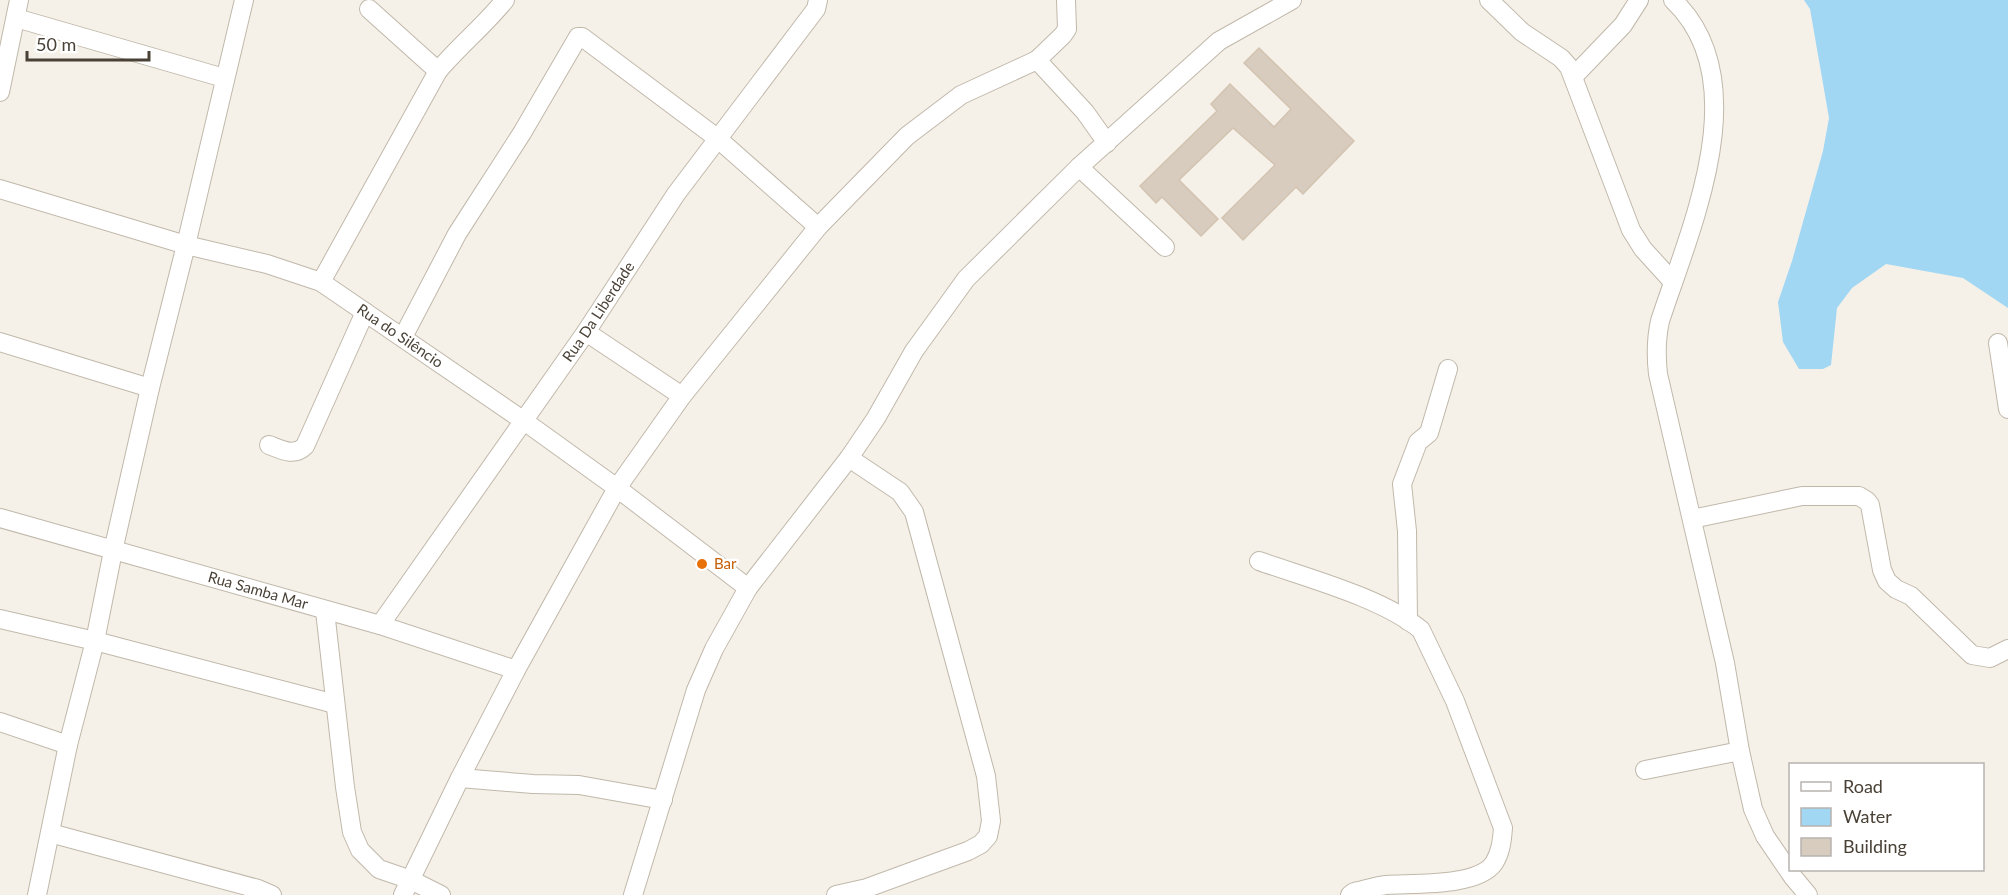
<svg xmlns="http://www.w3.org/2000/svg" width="2008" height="895" viewBox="0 0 2008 895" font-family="Lato,sans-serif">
<rect width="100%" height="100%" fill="#f5f1e9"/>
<!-- water -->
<path fill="#a2d7f4" d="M1804,0H2008V308L1963,278L1886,264L1852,288L1837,308L1831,365L1823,369H1799L1783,342L1778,302L1792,261L1823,151L1829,118L1810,9Z"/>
<!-- building -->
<path fill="#d7ccbd" stroke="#d3c3b0" stroke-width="1.5" d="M1259,48L1354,141L1303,194L1296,187L1243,240L1222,218L1275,165L1233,128L1179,180L1218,219L1201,236L1162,197L1156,203L1140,186L1217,111L1211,104L1230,84L1274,127L1291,109L1244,63Z"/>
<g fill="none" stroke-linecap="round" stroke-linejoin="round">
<!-- minor casing -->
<g stroke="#c1b8aa" stroke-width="20">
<g id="minor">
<path d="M1489,0L1522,32L1561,58L1569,67L1631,230L1643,249L1673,282"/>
<path d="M1673,0C1758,81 1690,229 1660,321C1656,339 1656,356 1658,374L1725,663L1740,751L1753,809L1765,836L1793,877L1808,895"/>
<path d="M369,9L438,71"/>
<path d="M16,18L224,78"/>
<path d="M1037,60L1063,35L1067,29L1066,0"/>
<path d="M1574,76L1623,25L1639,0"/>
<path d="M0,92L19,0"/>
<path d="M1079,167L1165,247"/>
<path id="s1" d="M0,189L186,245L267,264L321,282L524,421L617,488L748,588"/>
<path d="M321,282L438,71C459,46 484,26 505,0"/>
<path d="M586,332L682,396"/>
<path d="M403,337L457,234L522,133L578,37H582L717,138L818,227"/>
<path d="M0,342L150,388"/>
<path d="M1998,343L2008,409"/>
<path d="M269,445C282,450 294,457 305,446L365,312"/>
<path id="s2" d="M0,518L380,625L516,670"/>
<path d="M1692,519L1802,496H1859L1867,501L1870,505L1882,570L1887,581L1896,589L1911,596L1972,655L1990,658L2008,649"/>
<path d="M1259,561C1307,578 1383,598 1421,630L1455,701L1503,828C1502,840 1501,852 1494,863C1478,887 1413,883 1386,885C1376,886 1365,890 1354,892L1350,895"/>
<path d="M325,611L345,787L352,832L360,850L379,869L411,880L441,895"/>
<path d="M0,619L95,641L335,704"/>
<path d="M1408,621L1407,531L1402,484L1418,442L1429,433L1448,369"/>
<path id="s3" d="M380,625L586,332L676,194L816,9L818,0"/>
<path d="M0,722L68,745"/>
<path d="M1645,770L1740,751"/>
<path d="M460,778L533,784L579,785L663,800"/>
<path d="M50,833L258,889L272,895"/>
<path d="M37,895L68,745L95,641L113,551L150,388L186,245L244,0"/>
<path d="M403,895L460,778L516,670L617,488L682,396L818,227L907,136L961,95L1037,60L1085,112L1107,143"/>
<path d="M633,895L696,690L714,649L748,588L849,458L876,418L914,351L948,304L966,279L1079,167L1219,41L1292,0"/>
<path d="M836,895L867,888L968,851L981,844L988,836L991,821L986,776L914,512L900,492L849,458"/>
</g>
</g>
<!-- minor -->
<use href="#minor" stroke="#fff" stroke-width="18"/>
</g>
<!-- markers -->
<circle fill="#e8710a" stroke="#fff" stroke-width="2" cx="702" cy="564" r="6"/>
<g text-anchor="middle" stroke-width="5" stroke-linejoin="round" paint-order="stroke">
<!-- street labels -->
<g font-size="15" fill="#494136" stroke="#fff">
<text dy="5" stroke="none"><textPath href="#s3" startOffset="382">Rua Da Liberdade</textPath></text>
<text dy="5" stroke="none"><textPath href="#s1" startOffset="430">Rua do Silêncio</textPath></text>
<text dy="5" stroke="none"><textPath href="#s2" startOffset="268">Rua Samba Mar</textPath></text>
</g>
<!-- food labels -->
<g font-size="15" fill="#c56008" stroke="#fff" text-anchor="start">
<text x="714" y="569">Bar</text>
</g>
</g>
<!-- legend -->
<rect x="1789" y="763" width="195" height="108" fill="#ffffff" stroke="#b6b3af" stroke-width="1.5"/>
<rect x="1801" y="782" width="30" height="9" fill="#ffffff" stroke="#b6b3af" stroke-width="1.5"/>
<text x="1843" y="793" font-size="18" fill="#494136">Road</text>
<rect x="1801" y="808" width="30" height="18" fill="#a2d7f4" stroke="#b6b3af" stroke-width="1.5"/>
<text x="1843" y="823" font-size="18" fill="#494136">Water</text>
<rect x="1801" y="838" width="30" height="18" fill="#d7ccbd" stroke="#b6b3af" stroke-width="1.5"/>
<text x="1843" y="853" font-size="18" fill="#494136">Building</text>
<!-- scale -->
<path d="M27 51v9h122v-9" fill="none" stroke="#494136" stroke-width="3"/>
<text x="36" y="51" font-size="18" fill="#494136" stroke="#ffffff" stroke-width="4.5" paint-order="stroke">50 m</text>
</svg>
